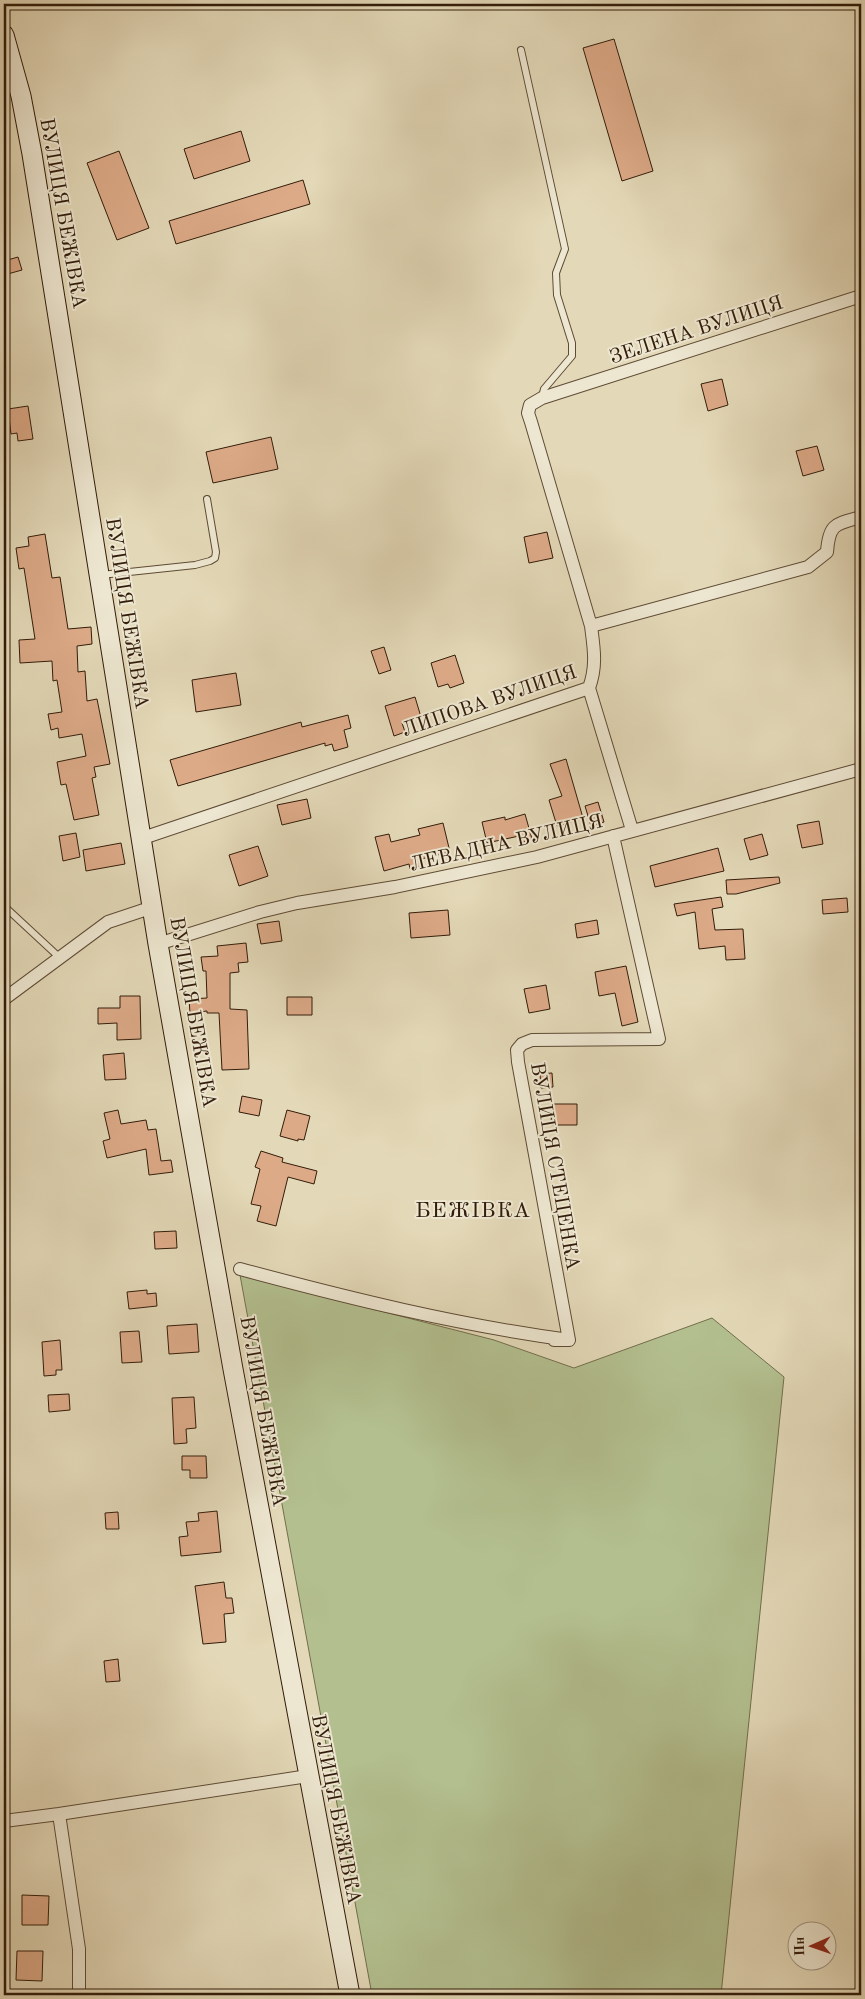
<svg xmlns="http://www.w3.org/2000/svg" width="865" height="1999" viewBox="0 0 865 1999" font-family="'Old Standard TT',serif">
<rect width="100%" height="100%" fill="#e3d8b7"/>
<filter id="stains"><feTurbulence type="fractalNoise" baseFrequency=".004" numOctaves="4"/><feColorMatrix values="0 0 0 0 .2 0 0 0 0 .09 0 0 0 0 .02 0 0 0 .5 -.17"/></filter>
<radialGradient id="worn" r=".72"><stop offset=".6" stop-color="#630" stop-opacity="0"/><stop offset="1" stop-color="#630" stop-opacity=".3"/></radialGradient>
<!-- green -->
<path fill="#b3bf8f" stroke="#726e4c" d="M240,1275L494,1340L574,1368L712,1318L784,1377L721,1995H372Z"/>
<!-- building -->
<path fill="#da8" stroke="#321c0a" d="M614,39L653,171L622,181L583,48Z
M241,131L250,161L194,179L184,149Z
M119,151L149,228L117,240L87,163Z
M303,180L310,204L176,244L169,221Z
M18,257L22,270L4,275V261Z
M722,379L728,405L708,411L701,384Z
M28,406L33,439L18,441L17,433L11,434L8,409Z
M271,437L278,469L213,483L206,452Z
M817,446L824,470L803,476L796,451Z
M547,532L553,558L529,563L524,537Z
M45,534L52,578L60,577L68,629L91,627L92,644L77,646L78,672L85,671L87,701L97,699L110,764L94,767L96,777L92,778L99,815L74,820L66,784L61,785L57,762L86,756L82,734L59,738L58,728L51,730L48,714L62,712L57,680L53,681L52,661L20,663L19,640L35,639L24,568L19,569L16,548L29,546L28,537Z
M384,647L391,670L379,674L371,651Z
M455,655L464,683L450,688L448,684L438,687L431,663Z
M236,673L241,705L196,712L192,680Z
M415,697L421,717L402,723L405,732L394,736L385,706Z
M348,715L351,728L344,730L348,747L334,751L332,744L325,746V743L178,786L170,760L301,722L302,727Z
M566,759L583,818L557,826L549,800L562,796L550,764Z
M307,799L311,818L282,825L277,805Z
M598,802L604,822L591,826L585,806Z
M525,814L532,839L521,843L519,836L487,843L482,822L505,817V820Z
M819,821L823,844L802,848L797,825Z
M443,823L450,852L421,859L423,866L410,869L409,864L384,871L375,837L389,834L391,842L420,835L418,829Z
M76,833L80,857L63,861L59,836Z
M762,834L768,855L750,860L744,839Z
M121,843L125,864L86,871L83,850Z
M258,846L268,876L239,886L229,855Z
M718,848L724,871L655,887L650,866Z
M779,877L780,883L736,894H727L726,880Z
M721,897L723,907L712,909L715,930L743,929L745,959L726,960L725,946L699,949L695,912L677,916L674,904Z
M847,898L848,912L823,914L822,900Z
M448,910L450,935L411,938L409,913Z
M597,920L599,934L577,938L575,924Z
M279,921L282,941L261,944L257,924Z
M246,943L248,962L238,963L239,972L230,973V1009L247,1010L249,1069L222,1070L219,1013H207V1011L190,1013L189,999L207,998L206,971H203L201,957L218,956L217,946Z
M626,966L638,1022L622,1026L615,993L599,996L595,972Z
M546,985L550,1009L529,1013L524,989Z
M120,996H140L141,1039L117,1040V1023L98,1024V1008H120Z
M287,997H312V1015H287Z
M124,1053L126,1079L105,1080L103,1055Z
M552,1073L553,1087L541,1088L540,1074Z
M242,1096L262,1100L259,1116L239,1112Z
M552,1104H577V1125H551Z
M118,1110L121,1124L146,1120L148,1130L156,1129L161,1161L171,1160L173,1172L149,1175L146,1149L107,1158L103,1141L110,1139L104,1113Z
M287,1110L310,1116L304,1140L298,1139V1141L280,1136Z
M261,1151L283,1158L282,1162L317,1171L314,1184L288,1177L276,1226L257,1221L261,1206L251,1204L260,1169L255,1167Z
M176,1231L177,1248L155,1249L154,1232Z
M147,1290V1294L156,1293L157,1306L129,1309L127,1292Z
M197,1324L199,1352L169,1354L167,1326Z
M139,1331L142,1362L122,1363L120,1332Z
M60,1340L62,1370H56V1375L44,1376L42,1342Z
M69,1394L70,1410L49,1412L48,1395Z
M194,1397L196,1428L186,1429L187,1443L174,1444L172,1398Z
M182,1456H206L207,1478H190V1470H182Z
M217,1511L221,1552L181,1556L179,1537L188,1536L186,1522L199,1521L198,1513Z
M118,1512L119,1529H106L105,1513Z
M224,1582L226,1598H232L234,1613L224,1614L226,1642L203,1644L195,1586Z
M118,1659L120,1681L106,1682L104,1661Z
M22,1895L49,1896L48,1925H22Z
M17,1951H43L42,1981L16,1980Z"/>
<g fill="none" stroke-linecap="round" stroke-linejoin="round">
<!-- service casing -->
<g stroke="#5e4b35" stroke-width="8">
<path id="service" d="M521,50L565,249L556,273L557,295L572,343V356L544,389L542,397
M101,575L195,565L210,561L215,558L216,552L207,499
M4,906L59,957"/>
</g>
<!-- minor casing -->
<g stroke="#5e4b35" stroke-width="14">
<path id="minor" d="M591,626L808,567L827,552C829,523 836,524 861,517
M589,688L632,830
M140,839L589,688C597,666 594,649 591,626L531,422L528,413L530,405L542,398L861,296
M158,944L260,912L297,903L395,887L537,857L861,769
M4,999L108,922L153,907
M240,1269C348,1298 457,1325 569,1340H554
M569,1340L518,1062L517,1050L522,1044L532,1040L659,1039L613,836
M59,1814L308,1776
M4,1821L59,1814L79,1949V1995"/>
</g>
<!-- secondary casing -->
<g stroke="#321c0a" stroke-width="21">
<path id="secondary" d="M4,35L21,96L32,154L158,944L233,1369L350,1995"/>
</g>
<!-- service -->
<use href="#service" stroke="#ede6d0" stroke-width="6"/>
<!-- minor -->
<use href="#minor" stroke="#ede6d0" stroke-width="12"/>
<!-- secondary -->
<use href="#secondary" stroke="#ede6d0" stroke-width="19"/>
</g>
<g text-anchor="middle" stroke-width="4" stroke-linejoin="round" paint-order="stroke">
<!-- street labels -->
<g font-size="20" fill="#321c0a" stroke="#ede6d0">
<text transform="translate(64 213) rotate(80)" y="7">ВУЛИЦЯ БЕЖІВКА</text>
<text transform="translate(696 329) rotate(-18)" y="7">ЗЕЛЕНА ВУЛИЦЯ</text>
<text transform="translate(128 613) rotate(81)" y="7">ВУЛИЦЯ БЕЖІВКА</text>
<text transform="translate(489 700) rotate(-19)" y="7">ЛИПОВА ВУЛИЦЯ</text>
<text transform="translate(506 842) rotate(-13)" y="7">ЛЕВАДНА ВУЛИЦЯ</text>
<text transform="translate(194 1012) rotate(80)" y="7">ВУЛИЦЯ БЕЖІВКА</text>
<text transform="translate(556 1166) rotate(80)" y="7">ВУЛИЦЯ СТЕЦЕНКА</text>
<text transform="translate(264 1411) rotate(80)" y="7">ВУЛИЦЯ БЕЖІВКА</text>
<text transform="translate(337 1809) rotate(79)" y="7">ВУЛИЦЯ БЕЖІВКА</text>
</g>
<!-- quarter labels -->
<g font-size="22" letter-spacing="1" fill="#321c0a" stroke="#ede6d0">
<text x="473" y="1217">БЕЖІВКА</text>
</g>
</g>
<!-- margin -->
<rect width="865" height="1999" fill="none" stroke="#e3d8b7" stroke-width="20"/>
<rect x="5" y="5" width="855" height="1989" fill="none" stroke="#321c0a" stroke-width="2.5"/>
<rect x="10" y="10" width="845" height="1979" fill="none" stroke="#321c0a"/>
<!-- north arrow -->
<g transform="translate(812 1946) rotate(268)"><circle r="24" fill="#ede6d0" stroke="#a29581"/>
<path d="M0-4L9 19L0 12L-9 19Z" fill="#8f2418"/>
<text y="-8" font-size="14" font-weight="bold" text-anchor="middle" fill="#321c0a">Пн</text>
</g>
<rect width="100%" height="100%" filter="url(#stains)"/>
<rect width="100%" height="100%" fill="url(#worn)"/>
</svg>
